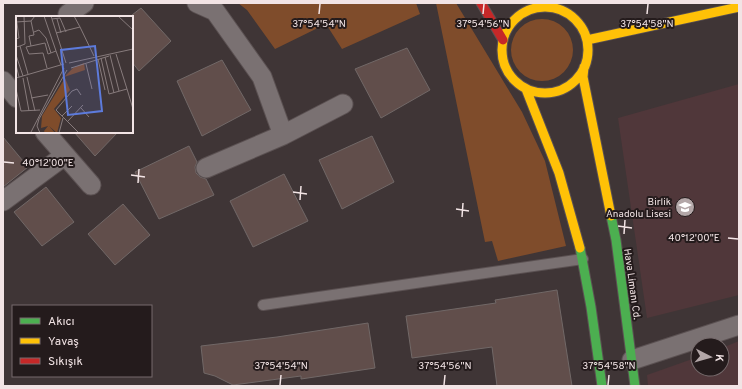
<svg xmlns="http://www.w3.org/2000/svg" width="742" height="389" viewBox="0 0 742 389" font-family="Overpass,sans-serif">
<rect width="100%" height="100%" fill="#3f3536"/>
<!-- built -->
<path fill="#50373a" d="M739,84V295L647,318L618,118Z
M739,341V386H648L647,375L698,357V369H722V348Z"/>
<!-- green -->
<path fill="#7f4c2b" d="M238,3H416L420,14L342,49L326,24L275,49L247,10Z
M436,3H456L522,112L545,161L566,246L498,261L492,241L485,242Z
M511 50a31 31 0 1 1 62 0a31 31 0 1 1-62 0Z"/>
<!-- building -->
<path fill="#614e4b" stroke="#716867" d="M141,8L171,41L139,71L132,62V15Z
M407,48L430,90L381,118L355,69Z
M222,60L251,110L202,136L177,81Z
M74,132H118L95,156Z
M372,136L394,182L342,209L319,160Z
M3,137L28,167L3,187Z
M189,146L197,162L195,167L196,173L200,177L206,179L214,195L159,219L135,172Z
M284,174L308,221L253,247L230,201Z
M46,187L74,222L42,246L14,212Z
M123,204L150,235L115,265L88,234Z
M557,290L572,386H497L492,347L412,358L406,316L496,303L495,300Z
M368,323L375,368L301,379V376L233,385L215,376L204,373L201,346L277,337Z"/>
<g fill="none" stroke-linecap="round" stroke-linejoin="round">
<!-- lane casing -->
<g stroke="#5b5152" stroke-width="12">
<path id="lane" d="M263,305L583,259"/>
</g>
<!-- street casing -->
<g stroke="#5b5152" stroke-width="21">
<path id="street" d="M197,3L215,11L262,77L283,135L206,168
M68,14L84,3
M3,81L17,98
M45,132L91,185
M283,135L343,104
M3,201L64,156
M632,360L739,325"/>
</g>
<!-- fast casing -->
<g stroke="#5b5152" stroke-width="11">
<path id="fast" d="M611,216L616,240L635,386
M580,248L591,307L602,386"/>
</g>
<!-- slow casing -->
<g stroke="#5b5152" stroke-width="11">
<path id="slow" d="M502 50a43 43 0 1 1 86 0a43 43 0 1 1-86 0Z
M587,40L739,7
M584,67L583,77L611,216
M526,89L559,173L580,248"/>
</g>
<!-- jam casing -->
<g stroke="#5b5152" stroke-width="11">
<path id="jam" d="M481,3L503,40"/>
</g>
<!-- lane -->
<use href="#lane" stroke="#7a7172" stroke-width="10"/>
<!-- street -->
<use href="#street" stroke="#7a7172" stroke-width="19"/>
<!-- fast -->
<use href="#fast" stroke="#4caf50" stroke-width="9"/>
<!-- slow -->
<use href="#slow" stroke="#ffc107" stroke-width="9"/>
<!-- jam -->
<use href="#jam" stroke="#c62828" stroke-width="9"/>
</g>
<!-- ticks -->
<path fill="none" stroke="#f2e4e5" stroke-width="1.5" d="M319,14L320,4M483,14L484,4M647,14L648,4M4,162L14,163M131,175L145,177M138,183L139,169M293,192L307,194M300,200L301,186M456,209L469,211M462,217L463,203M618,226L632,228M624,234L625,220M728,238L738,239M280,385L281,375M444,385L445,375M608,385L609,375"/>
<!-- icons -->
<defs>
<g id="school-disc" transform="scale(1)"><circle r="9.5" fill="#b3a7a8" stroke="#241b1c"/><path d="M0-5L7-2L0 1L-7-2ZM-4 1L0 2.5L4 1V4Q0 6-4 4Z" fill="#fff"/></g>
</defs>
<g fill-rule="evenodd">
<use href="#school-disc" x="685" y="207"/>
</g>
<g text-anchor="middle" stroke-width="4" stroke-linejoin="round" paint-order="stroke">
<!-- poi labels -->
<g font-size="10" fill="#f2e4e5" stroke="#241b1c" text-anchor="end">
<text x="671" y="205">Birlik<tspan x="671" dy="12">Anadolu Lisesi</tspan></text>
</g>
<!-- street labels -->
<g font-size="10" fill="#f2e4e5" stroke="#241b1c">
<text transform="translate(633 284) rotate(82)" y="4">Hava Limanı Cd.</text>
</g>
</g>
<!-- overview -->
<g transform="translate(16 16)">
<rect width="117" height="117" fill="#3f3536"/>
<path d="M68,47L69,54L48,61L57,52ZM49,62L54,74L38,93L45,102L41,117L33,110L39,117H29L28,115L32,110L25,112L26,100Z" fill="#7f4c2b"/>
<path fill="none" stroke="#877b7c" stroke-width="1" d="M28,0L40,35M35,0L50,47M102,0L117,14M36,3L44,2L50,16M41,3L45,17M15,5L18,19L13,20L15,30L29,27L32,38L40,35L45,49M0,6L15,5L19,0M64,11L78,40M18,16L23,14L30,22L35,37M40,17L64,11L58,0M0,23L3,22L0,0M4,30L9,28L8,0M15,30L10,31L13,38L27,37L31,52M0,31L4,30L12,58M0,39L7,60M94,39L103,75M89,41L98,77M85,42L93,78L111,73L100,38M82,43L89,74M53,47L117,33M70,48L76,73M0,49L3,61M55,52L93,40M11,61L19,95M0,62L48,48M7,62L13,95M0,73L5,95L24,94M111,73L117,93M15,82L32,79M65,92L73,101M46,100L56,90M52,105L67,89M15,116L48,52M24,117L21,110L23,103L51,54M43,117L47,102M63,117L40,94L56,75L61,73L65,79"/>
<path fill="#5d7bdc" fill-opacity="0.15" stroke="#5d7bdc" stroke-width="2" d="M79,30L86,95L52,99L45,34Z"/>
<rect width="117" height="117" fill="none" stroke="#f2e4e5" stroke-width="2"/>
</g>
<g font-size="10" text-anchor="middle" fill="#f2e4e5" stroke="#241b1c" stroke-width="4" stroke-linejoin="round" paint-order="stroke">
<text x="319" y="27">37°54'54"N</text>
<text x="483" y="27">37°54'56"N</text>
<text x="647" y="27">37°54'58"N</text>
<text x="48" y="166">40°12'00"E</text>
<text x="694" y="241">40°12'00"E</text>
<text x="281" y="369">37°54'54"N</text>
<text x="445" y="369">37°54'56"N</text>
<text x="609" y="369">37°54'58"N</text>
</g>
<!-- border -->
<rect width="742" height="389" fill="none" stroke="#f2e4e5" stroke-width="8"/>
<!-- legend -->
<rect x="12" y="305" width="140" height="72" fill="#241b1c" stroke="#766b6c"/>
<rect x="20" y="318" width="20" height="6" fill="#4caf50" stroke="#766b6c"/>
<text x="48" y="325" font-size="12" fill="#f2e4e5">Akıcı</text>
<rect x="20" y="338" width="20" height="6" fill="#ffc107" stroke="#766b6c"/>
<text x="48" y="345" font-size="12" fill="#f2e4e5">Yavaş</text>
<rect x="20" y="358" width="20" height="6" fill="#c62828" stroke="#766b6c"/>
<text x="48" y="365" font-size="12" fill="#f2e4e5">Sıkışık</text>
<!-- north arrow -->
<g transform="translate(710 357) rotate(96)"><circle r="19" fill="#241b1c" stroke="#766b6c"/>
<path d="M0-3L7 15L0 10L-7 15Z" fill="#b3a7a8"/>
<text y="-6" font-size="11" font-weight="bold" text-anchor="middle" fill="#f2e4e5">K</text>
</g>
</svg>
